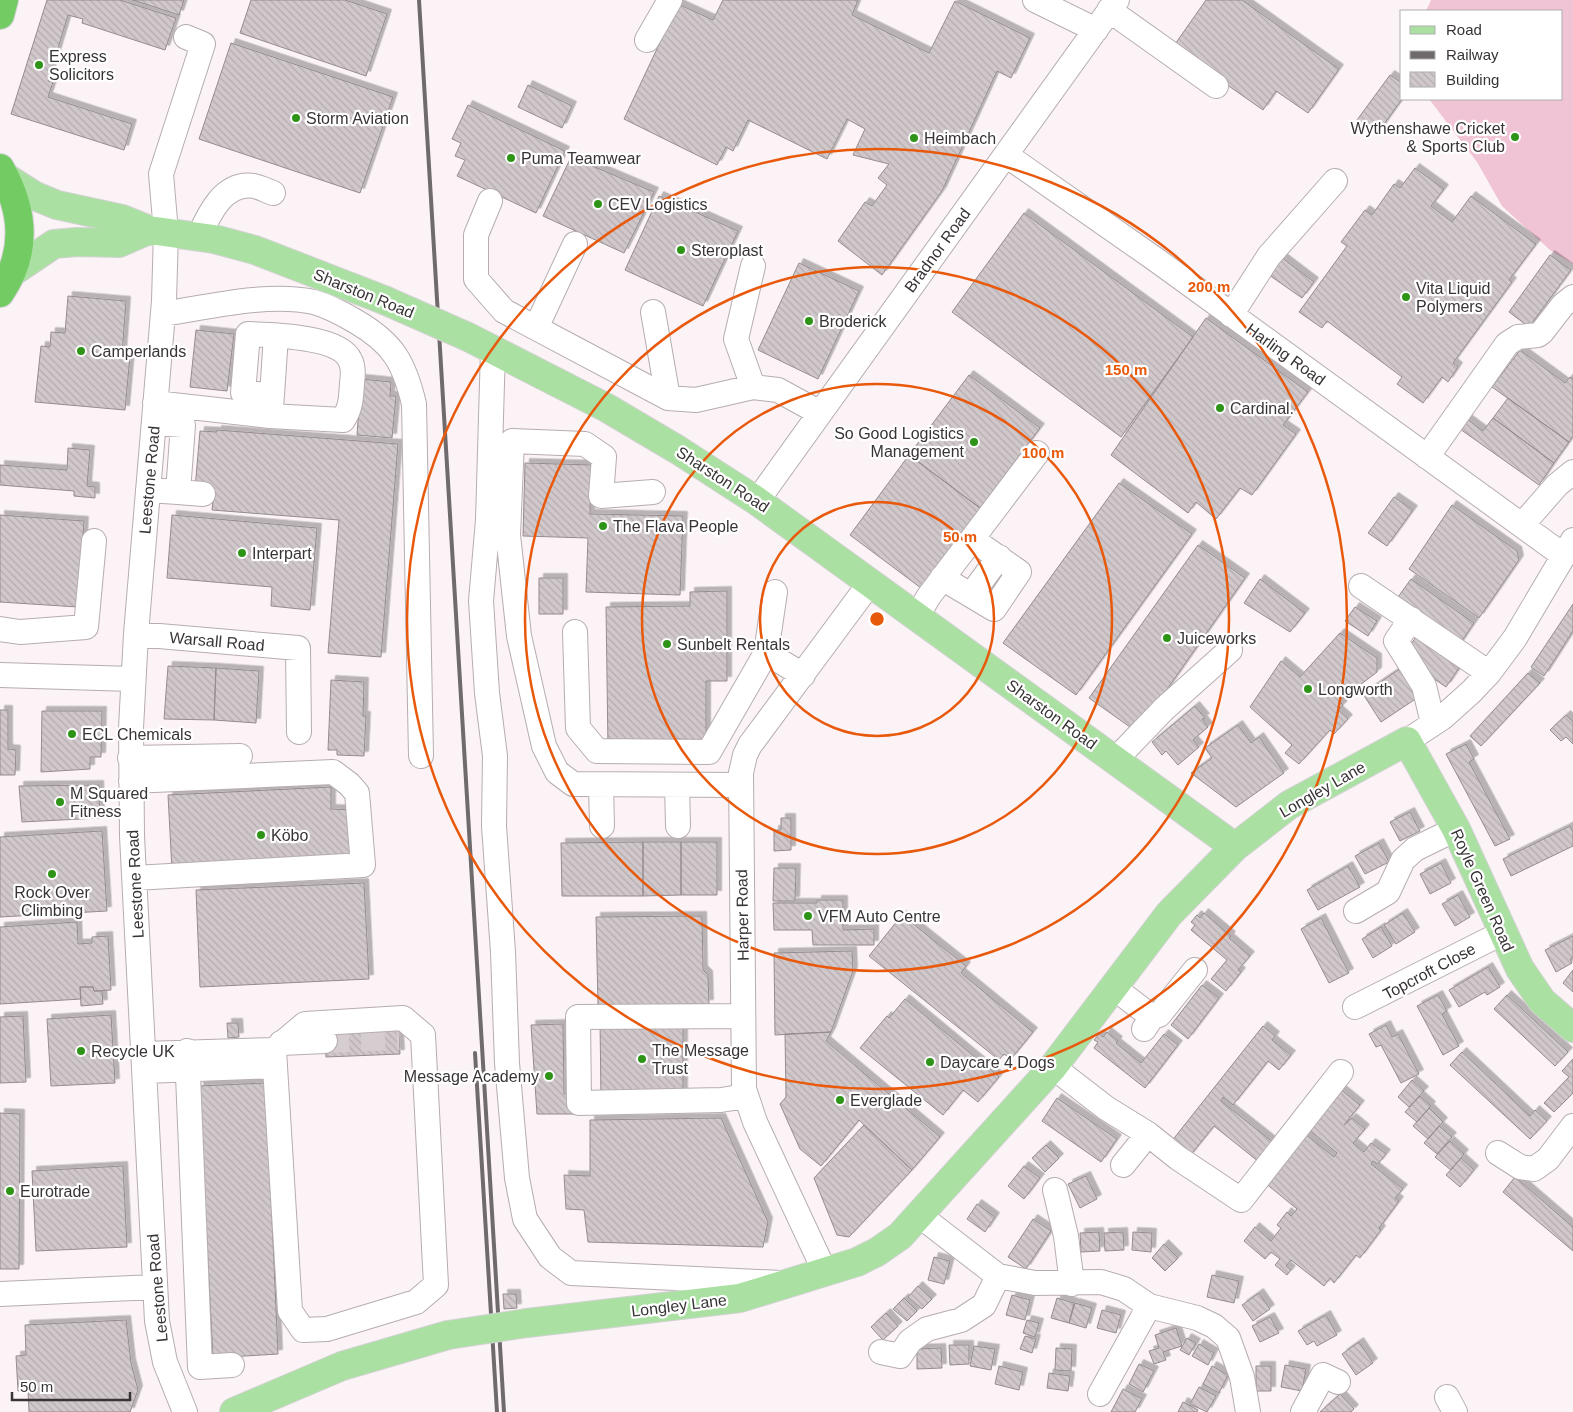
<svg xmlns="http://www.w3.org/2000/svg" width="1573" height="1412" viewBox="0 0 1573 1412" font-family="Helvetica,sans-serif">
<defs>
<pattern id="building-back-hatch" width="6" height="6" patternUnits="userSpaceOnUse" patternTransform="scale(1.25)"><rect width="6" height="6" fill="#d1c8cb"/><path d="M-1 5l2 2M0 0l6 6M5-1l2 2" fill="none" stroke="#b4acaf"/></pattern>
<filter id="shadow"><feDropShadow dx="4.5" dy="-4.5" stdDeviation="0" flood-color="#0004"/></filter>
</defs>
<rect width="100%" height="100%" fill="#fcf3f6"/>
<!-- pitch -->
<path fill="#f0c3d5" d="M1431,0H1573V264L1550,250L1502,206L1477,162L1429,99H1562V11H1426Z"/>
<!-- building -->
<path fill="url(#building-back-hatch)" stroke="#958c8f" filter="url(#shadow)" d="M47,0H120L176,18L165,50L82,23L83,19L68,15L48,81L53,82L48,97L132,124L124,150L11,114Z
M133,0H184L179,15Z
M251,0H345L387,14L366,76L240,33Z
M723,0H858L852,15L929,53L955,1L1030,38L1011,78L997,71L942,191L882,275L838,241L865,202L872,206L887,185L878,178L889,164L853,155L865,129L847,119L827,159L748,120L733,151L726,147L717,165L624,119L678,4L713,20Z
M1206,0H1242L1339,69L1308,113L1276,91L1263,110L1173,47Z
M231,43L393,97L360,193L199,139Z
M1390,75L1402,83V99L1377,134L1357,120Z
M528,85L572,106L562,128L518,107Z
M468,105L565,151L536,213L457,176L465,160L455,156L461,143L452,139Z
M571,157L654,192L624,253L543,216Z
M1415,168L1444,189L1431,206L1452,222L1471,196L1536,244L1509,280L1512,282L1453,363L1458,367L1448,382L1442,377L1423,403L1397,384L1402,377L1327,321L1322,328L1299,312L1347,246L1341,242L1365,210L1372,215L1394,184L1400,188Z
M659,196L738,231L703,306L625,270Z
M1024,213L1193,337L1121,437L952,312Z
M1550,255L1571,270L1529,327L1509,312Z
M1281,257L1314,282L1302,298L1269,275Z
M799,263L859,291L818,379L758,350Z
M68,296L126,301L122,355L130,356L125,410L35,402L41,346L50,347L51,332L65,333Z
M1206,318L1308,392L1283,425L1296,434L1252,495L1240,488L1216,519L1196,502L1188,513L1111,455Z
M196,330L234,334L227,391L190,387Z
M1520,350L1565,383L1570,377L1573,379V436L1569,442L1492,387Z
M969,375L1040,428L980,508L909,455Z
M361,379L391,382L390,396H396L392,438L357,435Z
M1508,398L1569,442L1554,463L1493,418Z
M1493,418L1554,463L1539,485L1460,429L1467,419L1483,431Z
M217,430L398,444L381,657L328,653L339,520L212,510L214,491L195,489L200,431L217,432Z
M68,448L90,450L87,486L95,487V498L74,496V491L0,485V465L67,470Z
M909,455L980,508L921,588L850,535Z
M525,463L591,465L590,514L683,516L680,595L586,592L588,538L523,536Z
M1119,483L1192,534L1076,695L1003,643Z
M1394,497L1413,510L1387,546L1368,533Z
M1452,505L1517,551L1519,560L1479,618L1409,569Z
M0,515L84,521L78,607L0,602Z
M172,515L317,528L310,610L271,606L272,587L167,578Z
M1198,545L1245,578L1137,732L1089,698Z
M539,578H563V614H539Z
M1260,579L1305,613L1290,632L1244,603Z
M1411,579L1474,623L1457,648L1393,604Z
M727,591V681H706V740L677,739V748L608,749L606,607L690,606V592Z
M1573,604V631L1544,676L1531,667Z
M1355,607L1377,621L1368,636L1345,621Z
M1340,633L1377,658V672L1339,701L1343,705L1338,710L1348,719L1334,734L1330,730L1299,764L1285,753L1292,745L1250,707L1281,661L1300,677Z
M1416,637L1459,668L1446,687L1402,657Z
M168,666L216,668L214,720L164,719Z
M216,668L259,671L256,723L214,720Z
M1401,668L1417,698L1381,722L1363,694Z
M1528,673L1540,683L1481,746L1470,736Z
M331,680L364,682L363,716H366L364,756L337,755V750H328Z
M1195,706L1205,718L1202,719L1208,727L1193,740L1199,747L1178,765L1166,751L1162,755L1152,742Z
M0,710H8V749L16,750L15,775H0Z
M42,711H102L101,757H90V769L41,772Z
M1566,715L1573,722V744L1566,737L1561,741L1550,730Z
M1238,725L1251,743L1259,737L1284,773L1236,807L1191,773L1212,758L1205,748Z
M1466,744L1474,759L1469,762L1510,839L1495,846L1446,754Z
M99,785L100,818L22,822L19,786Z
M331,787V809L352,810L353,860L172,870L168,795Z
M1410,812L1420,831L1400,841L1390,822Z
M781,818H791V850L774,851V830H781Z
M1570,826L1573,832V846L1511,876L1503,859Z
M102,831L107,911L0,917V837Z
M643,842H681V895L643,896Z
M643,842V896H562L561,843Z
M681,842H717V895H681Z
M1379,843L1389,862L1365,874L1355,856Z
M1441,863L1451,883L1430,894L1420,874Z
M1348,866L1360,887L1318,910L1307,890Z
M774,868H796L795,901H773Z
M364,883L369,979L200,987L196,890Z
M1458,895L1470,917L1455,926L1442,904Z
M817,900H843V930L874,929V945H813L812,930H774L773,903H817Z
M1204,913L1231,936L1229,938L1250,956L1238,970L1241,972L1226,991L1211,979L1227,960L1191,930L1195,925L1191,922L1197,915L1200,918Z
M1403,913L1415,932L1396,944L1384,925Z
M902,915L966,966L961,973L1033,1032L1011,1059L1004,1054L999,1060L869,956Z
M702,916L703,970L708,975L709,1004L598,1005L596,917Z
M1321,918L1349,973L1329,983L1301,929Z
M77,922L78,944L92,943V937L108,936L111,990L94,991L93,987H80L81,999L0,1004V927Z
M1381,927L1392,946L1373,958L1362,939Z
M1573,936V957L1570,959L1572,963L1556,972L1545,950Z
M852,951L853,971L831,1032L775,1035L774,953Z
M1488,967L1500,987L1487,995L1485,992L1459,1007L1449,990Z
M1573,970V992L1563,983Z
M1202,985L1219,998L1188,1039L1171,1025Z
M80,987H93L94,991H102L103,1004L81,1006Z
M1438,995L1447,1011L1442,1014L1459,1046L1443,1055L1417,1006Z
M1507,995L1568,1052L1555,1066L1494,1009Z
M905,999L999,1077L978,1102L963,1090L943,1115L860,1048L887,1016L889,1018Z
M111,1015L115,1083L51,1086L47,1019Z
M23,1016L26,1082L0,1083V1017Z
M683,1020V1098H601L600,1021Z
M227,1023H238L239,1037L228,1038Z
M398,1024L400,1054L326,1057L324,1028Z
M563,1024L564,1094H574V1114H537L531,1025Z
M1386,1025L1392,1037L1398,1034L1419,1074L1401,1083L1381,1045L1376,1047L1369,1034Z
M1263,1026L1275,1036L1272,1040L1291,1055L1279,1070L1268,1061L1233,1105L1223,1097L1221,1101L1279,1147L1264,1166L1214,1126L1189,1157L1171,1142Z
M831,1032L826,1041L940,1137L912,1170L859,1120L821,1166L800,1149L780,1104L786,1097L785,1034Z
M1107,1032L1118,1041L1116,1043L1141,1063L1164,1034L1178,1045L1145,1088L1094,1048L1098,1042L1094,1040L1099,1034L1103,1037Z
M1462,1052L1530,1116L1535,1110L1547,1121L1530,1139L1450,1065Z
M1573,1059V1093L1554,1112L1544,1103L1569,1077L1562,1071Z
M1412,1080L1424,1091L1409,1107L1398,1097Z
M266,1083L278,1354L213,1358L199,1086Z
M1339,1088L1360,1105L1344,1125L1352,1118L1365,1129L1353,1143L1364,1152L1371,1143L1386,1154L1378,1164L1373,1161L1371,1164L1403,1189L1395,1198L1399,1201L1379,1228L1381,1230L1360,1258L1356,1255L1334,1283L1330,1278L1324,1286L1291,1260L1286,1266L1291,1270L1287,1275L1275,1265L1280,1259L1271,1252L1265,1259L1244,1241L1255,1227L1271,1241L1281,1228L1277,1225L1287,1212L1291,1216L1297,1209L1264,1182L1304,1133L1334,1157L1337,1153L1307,1128Z
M1420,1096L1431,1106L1417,1122L1405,1112Z
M1057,1098L1117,1139L1101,1162L1042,1121Z
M1429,1108L1443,1122L1428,1139L1413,1126Z
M0,1113L20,1114L19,1269H0Z
M721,1118L768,1222L763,1247L588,1242L584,1210L566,1209L564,1175L590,1176V1120Z
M864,1125L912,1170L849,1237L837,1235L814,1178Z
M1439,1126L1452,1137L1437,1154L1424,1143Z
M1450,1141L1464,1154L1451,1170L1435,1157Z
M1046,1145L1059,1158L1045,1172L1032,1158Z
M1461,1158L1474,1170L1460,1187L1446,1175Z
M123,1166L127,1247L36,1251L32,1171Z
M1024,1166L1040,1178L1024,1199L1008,1186Z
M1086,1176L1097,1199L1080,1208L1068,1184Z
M1515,1177L1573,1227V1251L1503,1192Z
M977,1204L995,1217L985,1232L967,1219Z
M1033,1219L1051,1231L1026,1269L1008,1257Z
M1099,1232L1100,1251L1081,1252L1080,1233Z
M1123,1232L1124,1250L1105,1251L1104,1233Z
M1133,1232L1152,1233L1151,1252L1132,1250Z
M1164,1244L1178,1258L1165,1271L1152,1258Z
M934,1257L950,1261L944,1284L928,1280Z
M1212,1275L1239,1281L1234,1303L1207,1297Z
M918,1286L932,1299L922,1309L908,1297Z
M1259,1293L1270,1309L1253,1321L1242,1305Z
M503,1294H516L517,1308L504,1309Z
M1012,1295L1030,1300L1025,1320L1006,1315Z
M904,1298L917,1311L907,1321L893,1309Z
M1057,1298L1074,1303L1069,1323L1051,1318Z
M1075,1303L1092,1308L1086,1328L1069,1323Z
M1102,1310L1121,1315L1116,1333L1097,1328Z
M886,1313L898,1326L883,1340L871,1327Z
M1326,1315L1337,1335L1317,1346L1314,1341L1307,1345L1298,1331Z
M1270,1317L1279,1333L1260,1342L1252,1326Z
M126,1320L131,1363L138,1390L130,1412H29L28,1390L18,1391L16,1356L26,1355L25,1325Z
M1027,1320L1039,1323L1035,1337L1023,1333Z
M1176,1328L1182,1346L1163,1352L1166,1360L1154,1364L1149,1351L1159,1348L1155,1335Z
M1025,1336L1036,1339L1032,1353L1020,1349Z
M1187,1338L1196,1343L1189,1355L1180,1350Z
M1359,1342L1373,1363L1356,1375L1342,1354Z
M1199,1344L1214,1353L1208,1365L1192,1356Z
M949,1345H969V1364L950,1365Z
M974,1346L995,1349L991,1370L970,1366Z
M941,1348L942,1368L917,1369V1349Z
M1056,1348L1072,1349L1071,1371L1055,1370Z
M1139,1364L1154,1371L1143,1392L1129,1384Z
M1285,1365L1306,1369L1302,1391L1281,1387Z
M999,1366L1023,1372L1019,1390L995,1384Z
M1212,1366L1228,1375L1219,1393L1203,1384Z
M1256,1366H1271V1391H1256Z
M1049,1373L1070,1376L1068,1391L1047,1388Z
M1199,1387L1216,1396L1207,1412L1190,1404Z
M1123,1389L1142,1399L1135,1412H1111Z
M1340,1394L1354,1409L1351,1412H1320Z
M1183,1402L1198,1410L1197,1412H1178Z"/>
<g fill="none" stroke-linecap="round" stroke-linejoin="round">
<!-- minor-tunnel -->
<path stroke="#d5cdcf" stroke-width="24" stroke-dasharray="24 12" stroke-linecap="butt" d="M325,1041L399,1038"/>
<!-- minor casing -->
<g stroke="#b6adb0" stroke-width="26">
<path id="minor" d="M1035,0L1096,30
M1109,10L1216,86
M647,40L670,0
M1006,155L1155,259L1564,556
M490,201L476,235V279L504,311L668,398L696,400L753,387L778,390L820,413
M199,236C209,214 224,181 254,186C260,187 267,191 273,193
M753,266L736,339L753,387
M653,312L668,398
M163,314C208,307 269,292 314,302C328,306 343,314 355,321C393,343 404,362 414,404L421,756
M1231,315L1269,256L1335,181
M536,328L575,244
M493,349L488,520L481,601L487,693L495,756L494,826L503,952L507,1063L517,1178L525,1219L550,1257L571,1273L781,1283
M272,395L276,336
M155,403L270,416L343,420C351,408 351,398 352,383C353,376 354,367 350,360C339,336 271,335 248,334L243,393L272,395L270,416
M1427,457L1507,344L1518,337L1538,335L1542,332L1563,305L1573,297
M148,490L178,492L183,425L154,423
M178,492L203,494
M653,492L601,496L604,457L585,444L512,441L508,535L519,636L544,746L557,772L573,784L741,785
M757,501L1117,0
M1522,525L1557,485L1573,472
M942,578L994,609L1019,572L972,539
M1361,586L1489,673
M775,592L766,653L803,675
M971,595L999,557
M917,616L929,596L1037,453
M1411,619L1396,641L1424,686L1433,723
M0,629L20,632L86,627L94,541
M575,632L578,728L597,751L709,752L766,653
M136,634L298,648L299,732
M0,675L133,679
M1407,741L1442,718L1471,692L1489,673L1515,638L1573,540
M130,758L240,756
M1115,760L1164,709L1230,650
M131,781L333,772L349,784L357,793L363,865L135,878
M601,785L602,826
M677,785L678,826
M1356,911L1388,892L1403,860L1415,849L1456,829
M1113,987L1152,1017L1144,1029
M1355,1007L1502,933
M743,1016L578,1017L579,1103L721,1100L746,1096
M1152,1017L1159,1015L1195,970
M281,1043L325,1041
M187,1051L200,1367L232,1365
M143,1054L274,1050L305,1024L403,1018L423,1035L436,1285L416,1302L327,1329L303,1330L290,1311L274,1050
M1053,1067L1106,1108L1148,1134L1123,1165
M145,1071L275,1066
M1148,1134L1178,1158L1241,1200L1341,1072
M1498,1153L1520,1167L1534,1169L1548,1159L1573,1126
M1055,1190L1066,1236L1072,1284
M919,1215L998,1276L1035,1283L1101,1282L1124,1289L1149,1306L1197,1318L1214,1326L1228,1338L1242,1377L1248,1412
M825,1272L755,1122L744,1089L741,773L745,755L750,745L870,583
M0,1294L155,1287
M881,1352L900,1356L910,1341L927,1329L961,1320L984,1305L998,1276
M1100,1394L1149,1306
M1447,1397L1455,1412
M185,1412L165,1362L157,1321L132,836L131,728L136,634L164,301L166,232L161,174L203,44L186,37
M1303,1412L1323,1375L1338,1382"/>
</g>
<!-- major casing -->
<g stroke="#d3d2d3" stroke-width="30">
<path id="major" d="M5,177L35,196L57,205L122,219L149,230L214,239L255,250L384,300
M14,271L54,244L77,242L119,243L149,230
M468,337L607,408L678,450L757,501L1235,847
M527,1323L740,1298L857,1262L877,1252L900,1236L1053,1067L1169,914L1235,847L1289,805L1407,741L1456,829L1520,969L1542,1001L1573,1028
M234,1412L342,1366L448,1335"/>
</g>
<!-- highway casing -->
<g stroke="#d3d2d3" stroke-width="30">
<path id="highway" d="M0,15L4,0
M0,168C24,210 28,252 0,293"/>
</g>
<!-- minor -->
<use href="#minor" stroke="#fff" stroke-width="24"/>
<!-- major -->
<use href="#major" stroke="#aae0a1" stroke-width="28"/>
<!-- highway -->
<use href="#highway" stroke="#72cc63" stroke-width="28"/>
<!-- rail -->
<path stroke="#6f6a6c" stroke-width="4" d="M419,0L504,1412
M475,1053L497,1412"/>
<!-- major-bridge casing -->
<g stroke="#d3d2d3" stroke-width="30" stroke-linecap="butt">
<path id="major-bridge" d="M384,300L468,337
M448,1335L527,1323"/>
</g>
<!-- major-bridge -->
<use href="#major-bridge" stroke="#aae0a1" stroke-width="28"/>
</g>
<!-- distance rings -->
<g fill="none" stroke="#e8590c" stroke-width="2.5">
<circle cx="877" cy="619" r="117"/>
<circle cx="877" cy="619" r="235"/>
<circle cx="877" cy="619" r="352"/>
<circle cx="877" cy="619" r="470"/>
</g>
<!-- markers -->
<g fill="#2d9418" stroke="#fff" stroke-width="2">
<circle cx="39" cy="65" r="5"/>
<circle cx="296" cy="118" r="5"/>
<circle cx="1515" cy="137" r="5"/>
<circle cx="914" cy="138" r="5"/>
<circle cx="511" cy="158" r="5"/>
<circle cx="598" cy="204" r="5"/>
<circle cx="681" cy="250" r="5"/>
<circle cx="1406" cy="297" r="5"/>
<circle cx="809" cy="321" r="5"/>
<circle cx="81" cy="351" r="5"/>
<circle cx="1220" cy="408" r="5"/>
<circle cx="974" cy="442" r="5"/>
<circle cx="603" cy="526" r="5"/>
<circle cx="242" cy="553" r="5"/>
<circle cx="1167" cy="638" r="5"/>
<circle cx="667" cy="644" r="5"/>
<circle cx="1308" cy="689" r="5"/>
<circle cx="72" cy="734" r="5"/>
<circle cx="60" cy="802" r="5"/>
<circle cx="261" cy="835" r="5"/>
<circle cx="52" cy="874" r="5"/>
<circle cx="808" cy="916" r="5"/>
<circle cx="81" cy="1051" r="5"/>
<circle cx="642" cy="1059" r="5"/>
<circle cx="930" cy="1062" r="5"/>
<circle cx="549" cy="1076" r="5"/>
<circle cx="840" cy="1100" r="5"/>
<circle cx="10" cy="1191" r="5"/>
</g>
<g text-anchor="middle" stroke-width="4.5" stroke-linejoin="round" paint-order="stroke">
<!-- poi labels -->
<g font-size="16" fill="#383435" stroke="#fff" text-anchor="start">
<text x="49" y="62">Express<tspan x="49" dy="18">Solicitors</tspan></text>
<text x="306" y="124">Storm Aviation</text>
<text x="1505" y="134" text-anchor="end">Wythenshawe Cricket<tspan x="1505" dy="18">&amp; Sports Club</tspan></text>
<text x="924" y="144">Heimbach</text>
<text x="521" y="164">Puma Teamwear</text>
<text x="608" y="210">CEV Logistics</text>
<text x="691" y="256">Steroplast</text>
<text x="1416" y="294">Vita Liquid<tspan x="1416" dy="18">Polymers</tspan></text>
<text x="819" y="327">Broderick</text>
<text x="91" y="357">Camperlands</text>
<text x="1230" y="414">Cardinal.</text>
<text x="964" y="439" text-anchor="end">So Good Logistics<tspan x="964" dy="18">Management</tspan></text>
<text x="613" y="532">The Flava People</text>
<text x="252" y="559">Interpart</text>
<text x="1177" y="644">Juiceworks</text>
<text x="677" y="650">Sunbelt Rentals</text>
<text x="1318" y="695">Longworth</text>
<text x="82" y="740">ECL Chemicals</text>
<text x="70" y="799">M Squared<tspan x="70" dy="18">Fitness</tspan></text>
<text x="271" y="841">Köbo</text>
<text x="52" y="898" text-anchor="middle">Rock Over<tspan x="52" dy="18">Climbing</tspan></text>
<text x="818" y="922">VFM Auto Centre</text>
<text x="652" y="1056">The Message<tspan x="652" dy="18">Trust</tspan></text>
<text x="91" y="1057">Recycle UK</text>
<text x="940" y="1068">Daycare 4 Dogs</text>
<text x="539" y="1082" text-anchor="end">Message Academy</text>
<text x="850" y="1106">Everglade</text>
<text x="20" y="1197">Eurotrade</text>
</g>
<!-- street labels -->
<g font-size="16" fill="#383435" stroke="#fff">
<text transform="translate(937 250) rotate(-54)" y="6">Bradnor Road</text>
<text transform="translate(364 293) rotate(22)" y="6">Sharston Road</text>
<text transform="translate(1286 354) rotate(36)" y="6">Harling Road</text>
<text transform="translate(723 479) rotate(33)" y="6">Sharston Road</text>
<text transform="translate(149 480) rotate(-85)" y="6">Leestone Road</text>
<text transform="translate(217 641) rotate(5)" y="6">Warsall Road</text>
<text transform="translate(1052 714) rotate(36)" y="6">Sharston Road</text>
<text transform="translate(1322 789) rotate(-30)" y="6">Longley Lane</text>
<text transform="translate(135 884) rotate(-93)" y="6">Leestone Road</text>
<text transform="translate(1483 890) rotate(66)" y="6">Royle Green Road</text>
<text transform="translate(742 915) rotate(-91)" y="6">Harper Road</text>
<text transform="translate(1429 971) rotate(-28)" y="6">Topcroft Close</text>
<text transform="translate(157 1288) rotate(-95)" y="6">Leestone Road</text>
<text transform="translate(679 1305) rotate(-7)" y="6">Longley Lane</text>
</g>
</g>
<circle cx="877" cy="619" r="8" fill="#e8590c" stroke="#fff" stroke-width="2.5"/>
<g font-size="15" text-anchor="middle" font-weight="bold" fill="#e8590c" stroke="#fff" stroke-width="4.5" stroke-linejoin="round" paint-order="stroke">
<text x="1209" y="292">200 m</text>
<text x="1126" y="375">150 m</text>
<text x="1043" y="458">100 m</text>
<text x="960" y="542">50 m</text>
</g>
<!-- legend -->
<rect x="1400" y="10" width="162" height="90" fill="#ffffff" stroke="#afaeae"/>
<rect x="1410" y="26" width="25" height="8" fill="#aae0a1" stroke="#afaeae"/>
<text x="1446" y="35" font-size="15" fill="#383435">Road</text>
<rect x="1410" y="51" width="25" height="8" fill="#6f6a6c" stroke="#afaeae"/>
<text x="1446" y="60" font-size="15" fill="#383435">Railway</text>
<rect x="1410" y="72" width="25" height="15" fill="url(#building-back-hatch)" stroke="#afaeae"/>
<text x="1446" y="85" font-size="15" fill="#383435">Building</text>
<!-- scale -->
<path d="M12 1392v8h118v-8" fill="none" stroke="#383435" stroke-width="2.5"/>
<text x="20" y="1392" font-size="15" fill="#383435" stroke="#ffffff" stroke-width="4" paint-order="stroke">50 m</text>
</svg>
